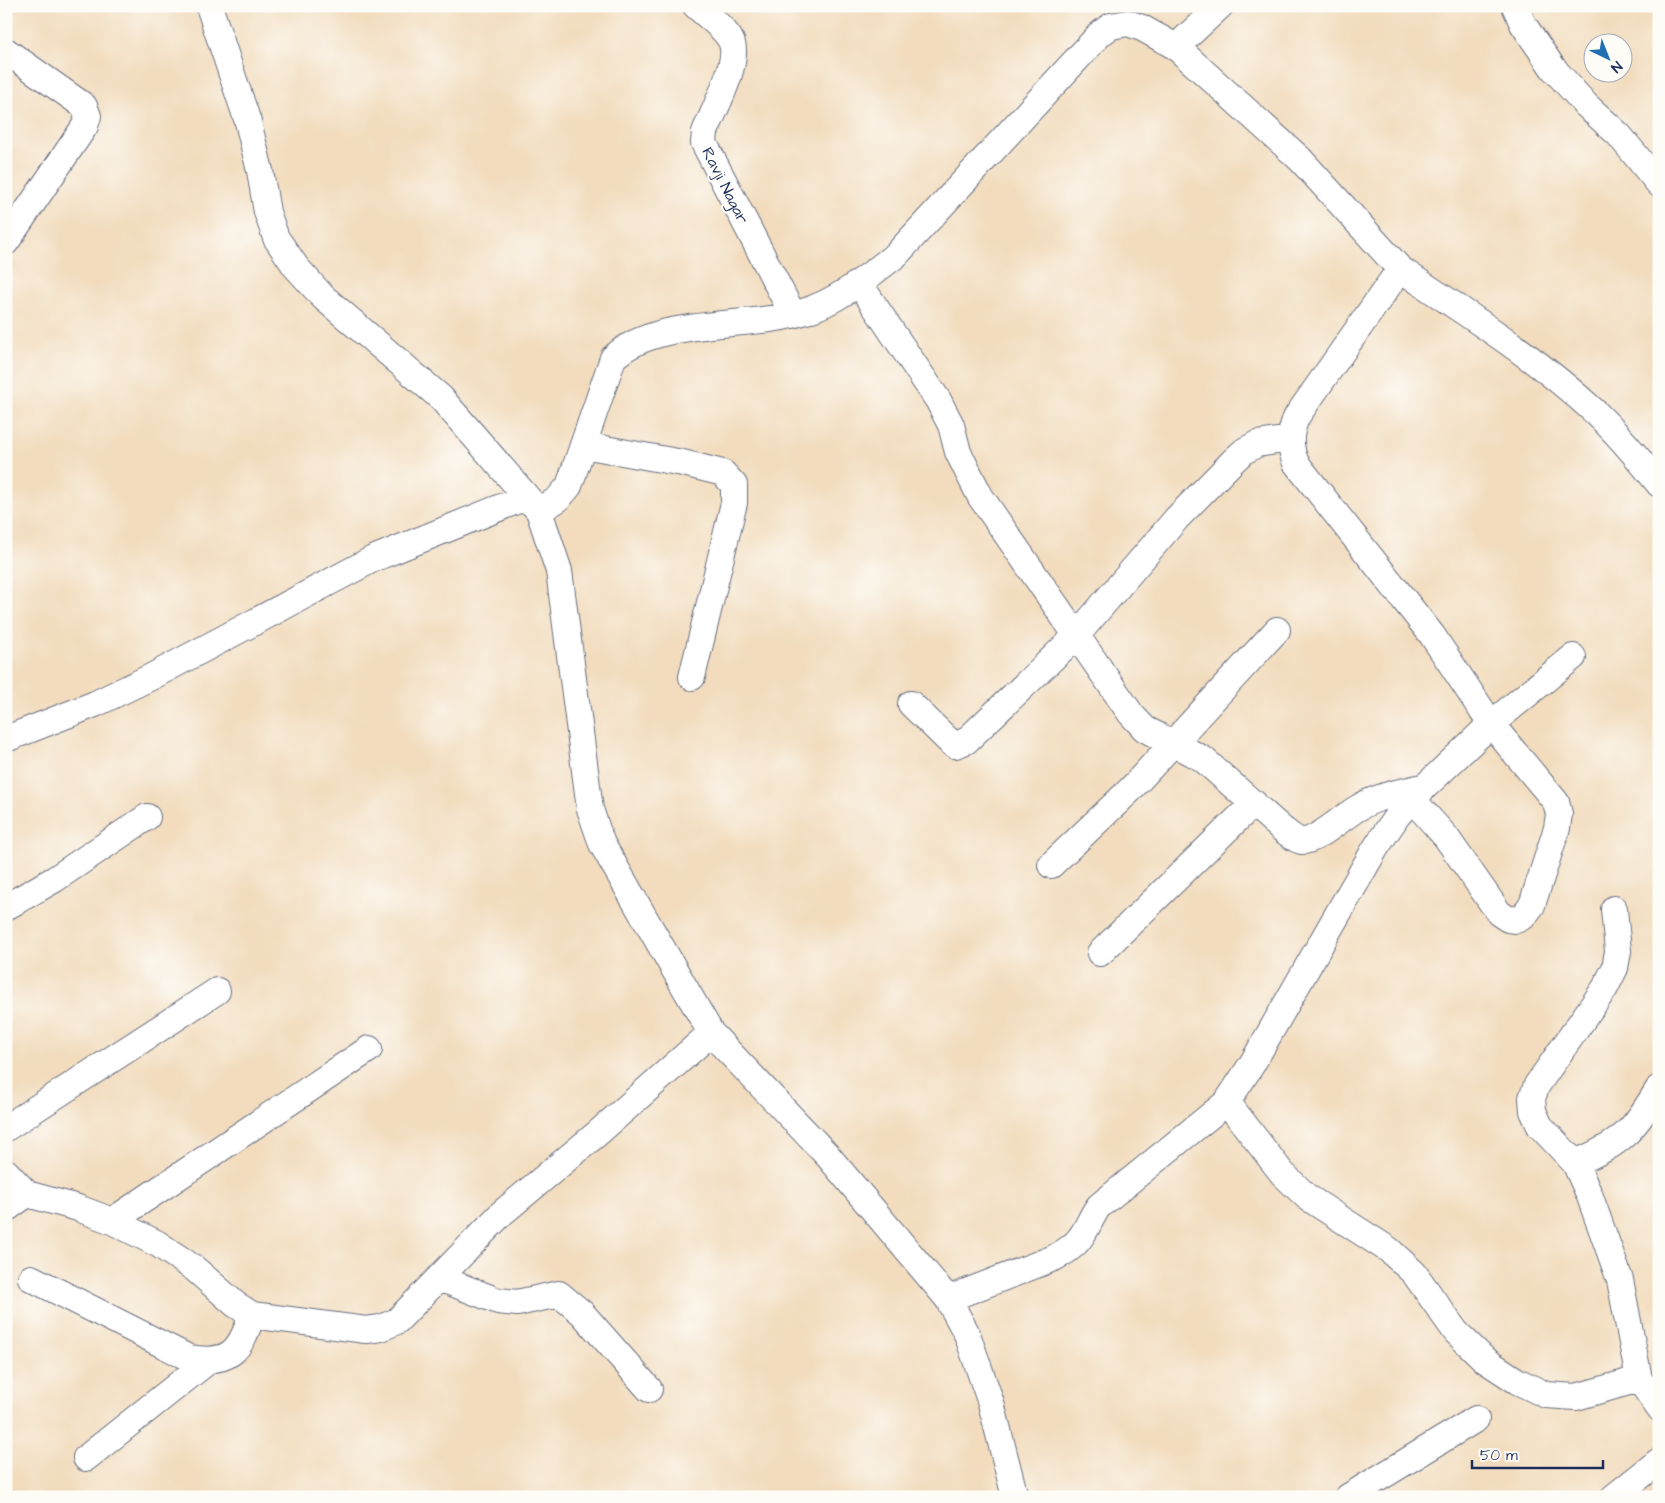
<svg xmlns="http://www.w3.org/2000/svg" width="1665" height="1503" viewBox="0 0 1665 1503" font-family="'Architects Daughter',sans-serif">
<rect width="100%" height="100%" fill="#fdfcf7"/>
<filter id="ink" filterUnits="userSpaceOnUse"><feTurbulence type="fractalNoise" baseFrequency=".02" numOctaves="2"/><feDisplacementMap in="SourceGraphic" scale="10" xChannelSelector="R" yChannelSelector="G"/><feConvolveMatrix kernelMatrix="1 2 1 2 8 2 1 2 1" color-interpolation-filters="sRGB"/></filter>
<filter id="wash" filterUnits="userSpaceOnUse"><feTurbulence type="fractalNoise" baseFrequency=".0096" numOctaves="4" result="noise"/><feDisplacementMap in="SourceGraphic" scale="20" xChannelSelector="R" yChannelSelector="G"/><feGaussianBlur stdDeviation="1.12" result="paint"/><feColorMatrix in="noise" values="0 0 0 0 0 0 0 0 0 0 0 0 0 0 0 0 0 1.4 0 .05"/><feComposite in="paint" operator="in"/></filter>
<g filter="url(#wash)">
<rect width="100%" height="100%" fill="#f2dcbd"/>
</g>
<g filter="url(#ink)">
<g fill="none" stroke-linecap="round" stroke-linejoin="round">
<!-- minor casing -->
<g stroke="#666c7f" stroke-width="28">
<path id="minor" d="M209,6L248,122L260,171L267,212L276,238L296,267L323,297L441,398L539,511L559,571L590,809L602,844L711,1033L828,1156L948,1299L967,1334L991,1403L1015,1497
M696,6C707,16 725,28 731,41C741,61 713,112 705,132L704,143L793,315
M1515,6L1523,24L1553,68L1586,105L1619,135L1659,184
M1176,47L1220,6
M6,51L84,106L88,116L85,126L6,242
M1400,269C1467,314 1536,357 1596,413C1619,435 1639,459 1659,484
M859,283L938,400L951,425L958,452L980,496L1131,714L1145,729L1203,759L1282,829C1288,833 1294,840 1302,841C1316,842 1345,815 1358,808C1377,796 1401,792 1423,787
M583,445L683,463L723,473L734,485V503L692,677
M539,511L558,499L569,486L613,358C656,316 750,330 806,311C840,300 868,276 896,255L1100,34L1111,26L1128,23L1142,28L1176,47L1300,159L1400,269L1297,416C1289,433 1289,446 1296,463L1432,635L1491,724L1412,799L1397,816L1375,849L1252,1064L1227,1102L1099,1206C1091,1216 1088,1228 1080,1238C1074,1247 1063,1253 1054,1258L948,1299
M911,704L950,742L955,745L966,741L1076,636L1177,518L1233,461L1244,451L1257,444L1290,439
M6,739L95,704L151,677L373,559L526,497
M1412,799L1446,837L1499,913L1508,919L1516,920L1524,916L1532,905L1557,828L1559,814L1556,802L1491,724L1573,657
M1051,865L1130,790L1277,630
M6,907L55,879L147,817
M1614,909L1618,951L1615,968L1605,988L1537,1085L1532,1098L1533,1111L1540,1126L1575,1163L1589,1194L1620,1280L1639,1379L1659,1408
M1100,953L1254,803
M1227,1102L1282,1173L1307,1197L1389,1250L1414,1273L1456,1332L1485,1360L1517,1381L1546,1395L1576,1397L1639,1379
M6,1128L217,991
M1575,1163C1624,1142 1631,1133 1659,1088
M6,1172L27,1194L78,1208L112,1221L158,1244L195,1269L235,1304L252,1315L366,1330L381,1328L397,1321L502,1213L599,1132L711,1033
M6,1209L27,1194
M112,1221L369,1049
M31,1278L189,1358C230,1365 240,1351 252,1315
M439,1278L498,1301L517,1303L559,1294L582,1313L649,1389
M86,1458L208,1361
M1348,1497L1476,1419
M1614,1497L1659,1461"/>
</g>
<!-- minor -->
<use href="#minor" stroke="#fff" stroke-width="26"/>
</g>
</g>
<g text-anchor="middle" stroke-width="4.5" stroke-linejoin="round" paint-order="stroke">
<!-- street labels -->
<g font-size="16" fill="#1b2f5e" stroke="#fdfcf7">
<text transform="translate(726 185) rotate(63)" y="6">Ravji Nagar</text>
</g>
</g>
<!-- margin -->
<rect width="1665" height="1503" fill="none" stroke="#fdfcf7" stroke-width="25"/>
<!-- north arrow -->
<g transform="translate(1608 58) rotate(137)"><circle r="24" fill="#fdfcf7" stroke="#a3aaba"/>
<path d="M0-4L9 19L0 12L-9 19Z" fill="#1f6fb2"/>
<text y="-8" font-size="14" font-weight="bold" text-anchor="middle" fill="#1b2f5e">N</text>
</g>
<!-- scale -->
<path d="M1472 1460v8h131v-8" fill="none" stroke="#1b2f5e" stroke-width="2.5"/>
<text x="1480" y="1460" font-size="15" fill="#1b2f5e" stroke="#fdfcf7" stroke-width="4" paint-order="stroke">50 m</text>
</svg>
